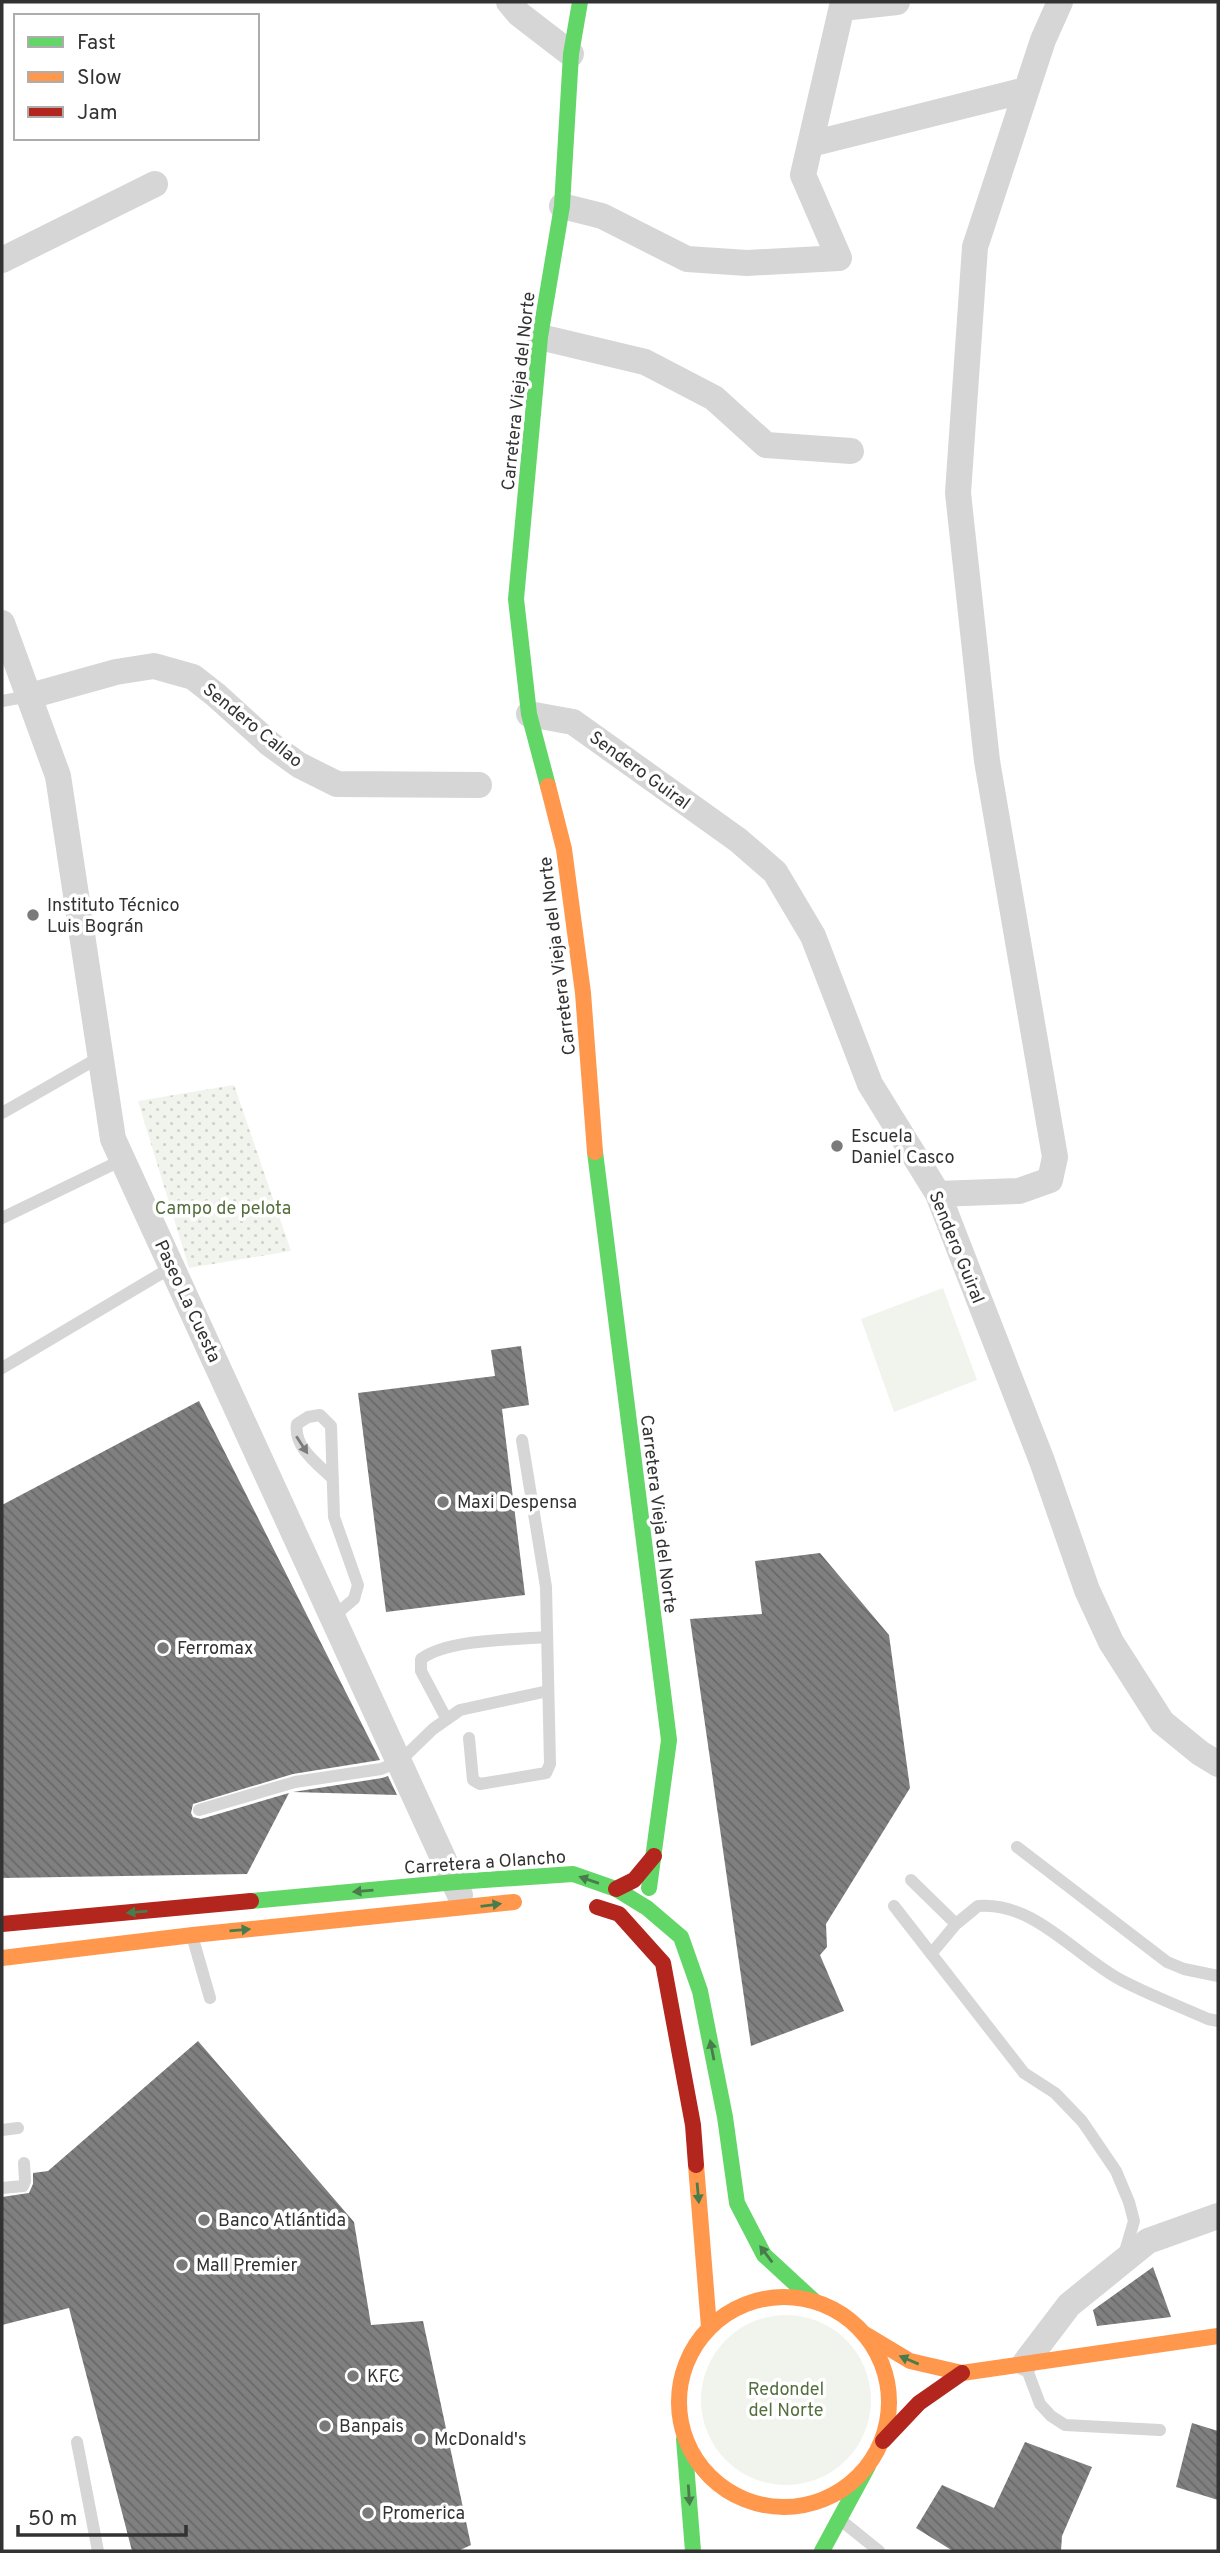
<svg xmlns="http://www.w3.org/2000/svg" width="1220" height="2553" viewBox="0 0 1220 2553" font-family="Overpass,sans-serif">
<defs>
<pattern id="grass-dots" width="8" height="8" patternUnits="userSpaceOnUse" patternTransform="scale(1.75)"><rect width="8" height="8" fill="#f1f4ed"/><path d="M2 2h.1M6 6h.1" fill="none" stroke="#cfd2cc" stroke-width="1.8" stroke-linecap="round"/></pattern>
<pattern id="building-back-hatch" width="6" height="6" patternUnits="userSpaceOnUse" patternTransform="scale(1.75)"><rect width="6" height="6" fill="#808080"/><path d="M-1 5l2 2M0 0l6 6M5-1l2 2" fill="none" stroke="#696969"/></pattern>
</defs>
<rect width="100%" height="100%" fill="#fff"/>
<!-- grass -->
<path fill="url(#grass-dots)" d="M234,1085L291,1251L189,1268L138,1101Z"/>
<!-- garden -->
<path fill="#f1f4ed" d="M943,1288L977,1380L894,1412L861,1319Z
M701 2400a85 85 0 1 1 170 0a85 85 0 1 1-170 0Z"/>
<!-- building -->
<path fill="url(#building-back-hatch)" d="M521,1346L529,1405L502,1409L525,1595L386,1612L358,1393L495,1376L491,1350Z
M199,1401L380,1760L293,1774L193,1804L191,1813L193,1817L201,1819L289,1793L247,1874L2,1878V1505Z
M820,1553L889,1635L910,1788L826,1924L827,1947L820,1955L844,2011L751,2046L690,1619L762,1614L755,1561Z
M388,1776L397,1795L293,1792L382,1778Z
M198,2041L354,2222L371,2325L423,2321L471,2545L458,2551H132L69,2308L2,2325V2197L29,2193L33,2184V2173L48,2171Z
M1153,2267L1171,2317L1097,2326L1093,2310Z
M1192,2423L1218,2431V2500L1176,2487Z
M1025,2442L1092,2467L1062,2536L1061,2551H953L916,2528L942,2485L994,2508Z"/>
<g fill="none" stroke-linecap="round" stroke-linejoin="round">
<!-- lane -->
<path stroke="#d6d6d6" stroke-width="12" d="M2,701L30,696
M2,1113L100,1057
M2,1218L122,1160
M2,1368L172,1267
M333,1479C318,1464 293,1447 297,1424L308,1417L320,1415L331,1426L334,1517L358,1585L354,1599L333,1617
M446,1718L421,1671V1659C448,1639 511,1640 546,1637
M469,1738L473,1780L480,1784L546,1773L550,1764L546,1587L522,1440
M199,1810L295,1782L381,1769L400,1761L433,1729L460,1710L548,1691
M1017,1847L1167,1962L1184,1969L1218,1976
M911,1880L956,1924
M894,1906L1024,2073L1055,2093L1082,2121L1116,2171L1129,2202L1134,2221L1124,2255
M193,1939L210,1998
M931,1954L956,1924L978,1906C1033,1901 1075,1955 1119,1979C1147,1994 1179,2006 1208,2019L1218,2021
M2,2130L18,2128
M2,2188L23,2186L25,2181L24,2163
M1026,2367L1040,2404L1051,2416L1065,2425L1160,2430
M77,2442L98,2551
M843,2522L879,2551"/>
<!-- street -->
<path stroke="#d6d6d6" stroke-width="26" d="M509,2L519,14L571,54
M842,8L897,2
M811,144L1026,90
M562,206L602,216L687,259L747,263L839,258L803,175L843,2
M2,260L155,184
M540,337L645,362L714,398L766,445L851,451
M2,623L58,776L113,1139L460,1895
M30,696L116,672L154,666L193,677L216,695L270,744L299,765L337,784L479,785
M529,714L573,722L738,840L775,872L813,936L870,1084L938,1194L1042,1461L1087,1590L1111,1642L1162,1722L1200,1753L1218,1764
M938,1194L1019,1191L1050,1180L1055,1157L987,761L958,493L975,247L1043,40L1060,2
M1025,2363L1069,2305L1148,2241L1218,2216"/>
<!-- fast -->
<path stroke="#63d668" stroke-width="16" d="M548,786L529,714L516,599L540,337L562,206L571,54L580,2
M595,1152L669,1740L649,1888
M251,1901L456,1882L573,1874L616,1889L647,1908L681,1937L700,1991L725,2117L737,2203L764,2255L814,2301
M684,2439L693,2551
M822,2551L868,2466"/>
<!-- slow -->
<path stroke="#ff974d" stroke-width="16" d="M548,786L564,849L583,993L595,1152
M2,1958L193,1935L514,1902
M696,2165L709,2327
M679 2402a105 105 0 1 1 210 0a105 105 0 1 1-210 0Z
M865,2334L910,2361L962,2373L1218,2336"/>
<!-- jam -->
<path stroke="#b3261e" stroke-width="16" d="M616,1889L634,1880L654,1856
M597,1907L619,1914L663,1963L693,2125L696,2165
M2,1924L251,1901
M883,2441L919,2403L962,2373"/>
</g>
<!-- one-way arrows -->
<defs><path id="oneway-solid" d="M-6-.8H1V-3.2L6.5 0L1 3.2V.8H-6Z" transform="scale(1.75)"/></defs>
<use fill="#7c7c7c" href="#oneway-solid" transform="translate(302 1445) rotate(57)"/>
<g fill="#487c4a">
<use href="#oneway-solid" transform="translate(589 1880) rotate(-161)"/>
<use href="#oneway-solid" transform="translate(363 1891) rotate(175)"/>
<use href="#oneway-solid" transform="translate(491 1905) rotate(-7)"/>
<use href="#oneway-solid" transform="translate(137 1912) rotate(175)"/>
<use href="#oneway-solid" transform="translate(240 1930) rotate(-5)"/>
<use href="#oneway-solid" transform="translate(712 2050) rotate(-101)"/>
<use href="#oneway-solid" transform="translate(698 2193) rotate(85)"/>
<use href="#oneway-solid" transform="translate(766 2254) rotate(-127)"/>
<use href="#oneway-solid" transform="translate(909 2360) rotate(-157)"/>
<use href="#oneway-solid" transform="translate(689 2495) rotate(86)"/>
</g>
<!-- markers -->
<g fill="#7a7a7a" stroke="#fff" stroke-width="2.5">
<circle cx="33" cy="915" r="7"/>
<circle cx="837" cy="1146" r="7"/>
<circle cx="443" cy="1502" r="7"/>
<circle cx="163" cy="1648" r="7"/>
<circle cx="204" cy="2220" r="7"/>
<circle cx="182" cy="2265" r="7"/>
<circle cx="353" cy="2376" r="7"/>
<circle cx="325" cy="2426" r="7"/>
<circle cx="420" cy="2439" r="7"/>
<circle cx="368" cy="2513" r="7"/>
</g>
<g text-anchor="middle" stroke-width="7" stroke-linejoin="round" paint-order="stroke">
<!-- street labels -->
<g font-size="18" fill="#323232" stroke="#fff">
<text transform="translate(518 391) rotate(-84)" y="6">Carretera Vieja del Norte</text>
<text transform="translate(253 725) rotate(39)" y="6">Sendero Callao</text>
<text transform="translate(640 770) rotate(36)" y="6">Sendero Guiral</text>
<text transform="translate(557 956) rotate(-97)" y="6">Carretera Vieja del Norte</text>
<text transform="translate(957 1247) rotate(68)" y="6">Sendero Guiral</text>
<text transform="translate(188 1301) rotate(65)" y="6">Paseo La Cuesta</text>
<text transform="translate(659 1514) rotate(83)" y="6">Carretera Vieja del Norte</text>
<text transform="translate(485 1862) rotate(-4)" y="6">Carretera a Olancho</text>
</g>
<!-- poi labels -->
<g font-size="18" fill="#323232" stroke="#fff" text-anchor="start">
<text x="47" y="911">Instituto Técnico<tspan x="47" dy="21">Luis Bográn</tspan></text>
<text x="851" y="1142">Escuela<tspan x="851" dy="21">Daniel Casco</tspan></text>
<text x="457" y="1508">Maxi Despensa</text>
<text x="177" y="1654">Ferromax</text>
<text x="218" y="2226">Banco Atlántida</text>
<text x="196" y="2271">Mall Premier</text>
<text x="367" y="2382">KFC</text>
<text x="339" y="2432">Banpais</text>
<text x="434" y="2445">McDonald's</text>
<text x="382" y="2519">Promerica</text>
</g>
<!-- park labels -->
<g font-size="18" fill="#546f3e" stroke="#fff">
<text x="223" y="1214">Campo de pelota</text>
<text x="786" y="2395">Redondel<tspan x="786" dy="21">del Norte</tspan></text>
</g>
</g>
<!-- border -->
<rect width="1220" height="2553" fill="none" stroke="#323232" stroke-width="7"/>
<!-- legend -->
<rect x="14" y="14" width="245" height="126" fill="#ffffff" stroke="#adadad" stroke-width="2"/>
<rect x="28" y="37" width="35" height="10" fill="#63d668" stroke="#adadad" stroke-width="2"/>
<text x="77" y="49" font-size="21" fill="#323232">Fast</text>
<rect x="28" y="72" width="35" height="10" fill="#ff974d" stroke="#adadad" stroke-width="2"/>
<text x="77" y="84" font-size="21" fill="#323232">Slow</text>
<rect x="28" y="107" width="35" height="10" fill="#b3261e" stroke="#adadad" stroke-width="2"/>
<text x="77" y="119" font-size="21" fill="#323232">Jam</text>
<!-- scale -->
<path d="M18 2525v10h168v-10" fill="none" stroke="#323232" stroke-width="3.5"/>
<text x="28" y="2525" font-size="21" fill="#323232" stroke="#ffffff" stroke-width="5" paint-order="stroke">50 m</text>
</svg>
